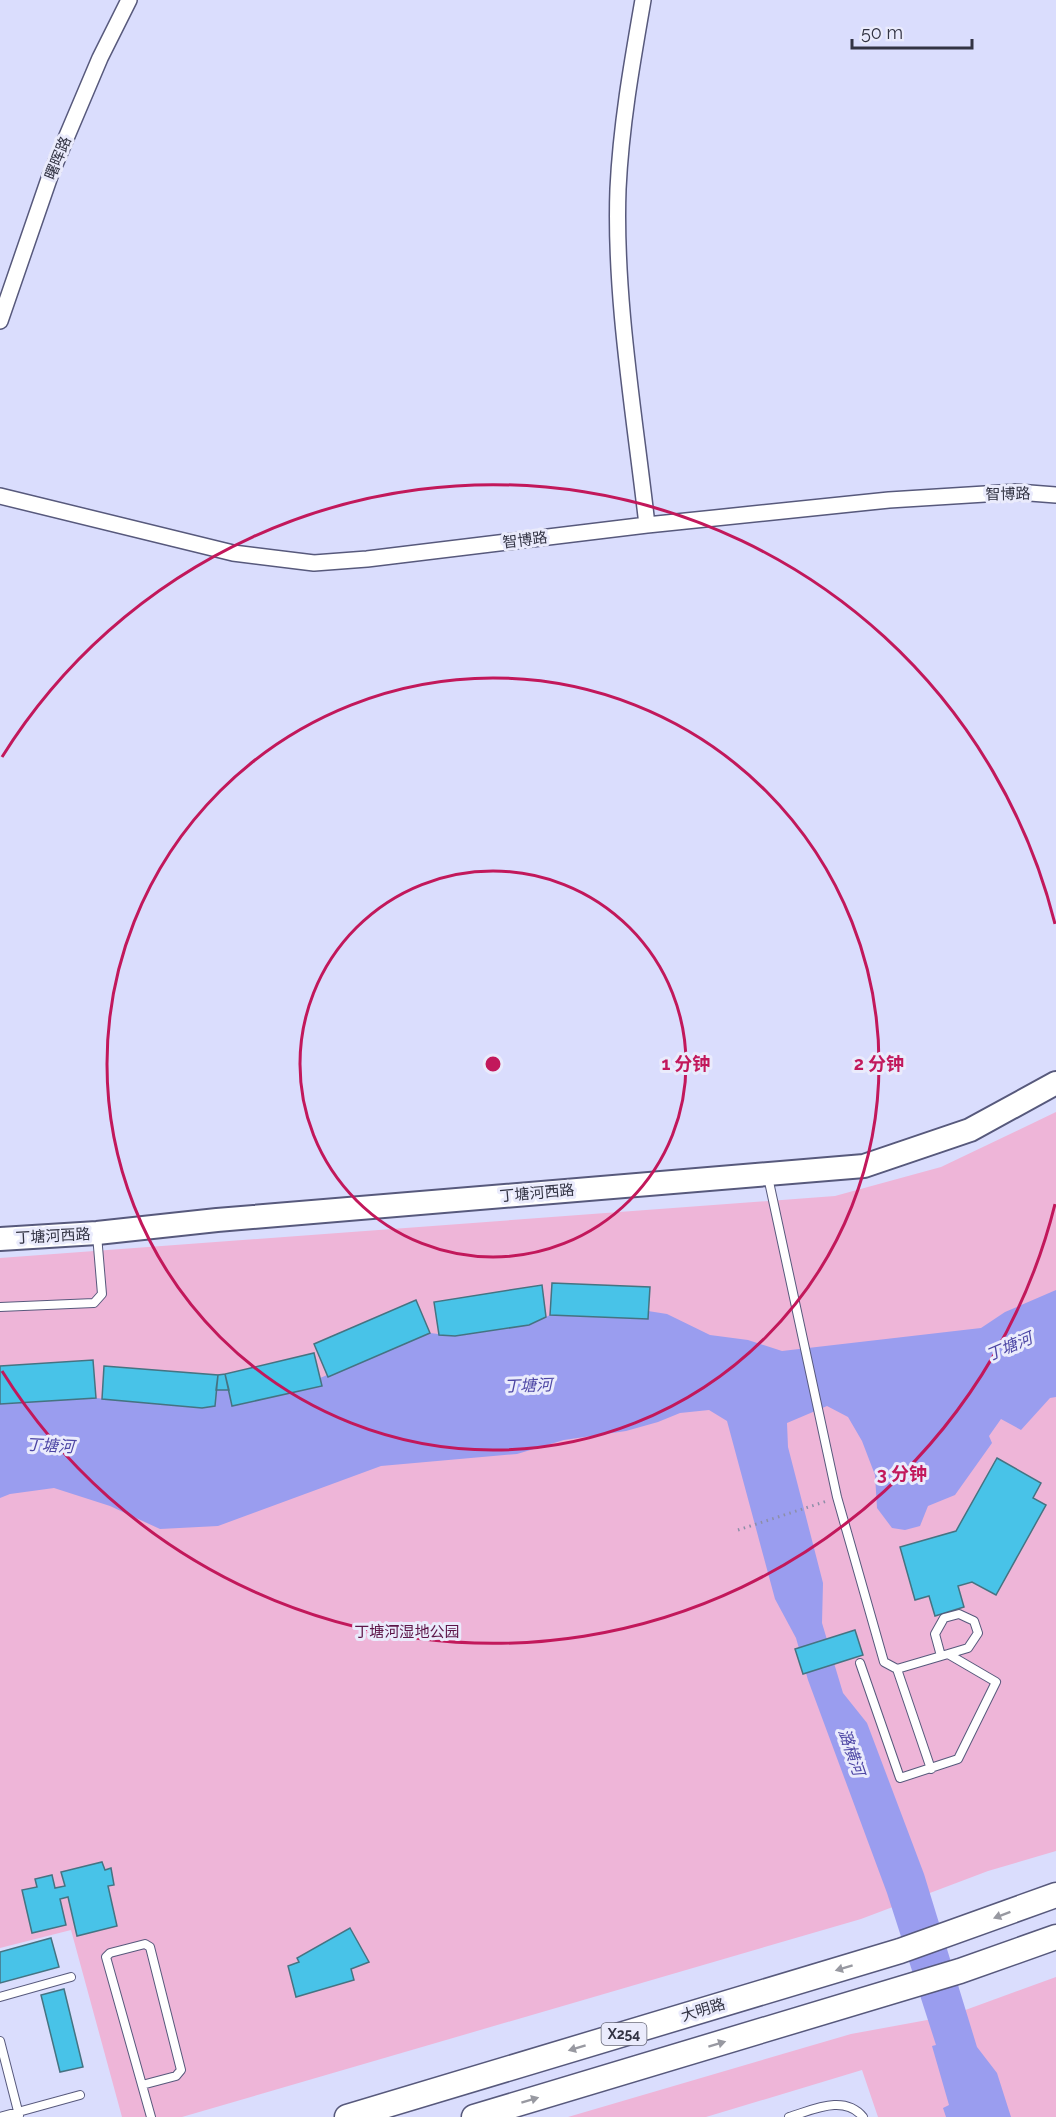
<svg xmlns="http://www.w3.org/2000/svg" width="1056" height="2117" viewBox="0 0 1056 2117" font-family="Raleway,'Noto Sans SC',sans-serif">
<rect width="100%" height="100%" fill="#daddfd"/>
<!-- green -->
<path fill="#eeb5d8" d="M1056,1112V1851L988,1871L861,1919L182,2117H122L71,1930L0,1948V1258L835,1196L941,1167Z
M1056,1977V2117H878L862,2070L706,2117H568L851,2034L949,2016Z"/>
<!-- water -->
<path fill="#9a9def" d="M1056,1290V1397L1050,1398L1021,1430L1001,1419L989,1436L992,1443L955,1495L928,1506L920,1526L905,1530L892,1528L877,1508L875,1475L862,1441L848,1417L827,1406L787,1423L788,1447L823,1583L822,1623L843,1693L867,1723L924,1874L977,2047L997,2073L1011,2117H946L943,2108L949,2105L932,2046L936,2045L887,1893L808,1680L796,1638L775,1599L727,1421L709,1410L680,1413L658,1422L626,1431L564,1440L517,1454L381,1466L218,1526L160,1529L110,1506L54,1488L10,1494L0,1498V1404L96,1398L202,1408L215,1405L216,1390H229L233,1406L321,1386L320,1378L430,1333L455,1336L529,1325L550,1315L648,1319V1311L667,1314L710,1335L748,1340L782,1351L981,1328L1005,1312Z"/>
<!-- building -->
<path fill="#48c3e8" stroke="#457382" stroke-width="1.5" d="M552,1283L650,1287L648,1319L550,1315Z
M542,1285L546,1317L529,1325L455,1336L439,1335L434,1302Z
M416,1300L430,1333L328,1377L314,1344Z
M314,1353L322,1386L232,1406L225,1374Z
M93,1360L96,1398L0,1404V1366Z
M104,1366L218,1375L215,1406L202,1408L102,1399Z
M225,1374L229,1390H216L218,1375Z
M997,1458L1041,1483L1033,1498L1046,1505L996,1595L972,1582L958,1586L964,1607L935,1616L929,1596L915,1600L900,1547L956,1531Z
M855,1630L863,1655L803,1674L795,1649Z
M102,1862L105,1870L111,1868L114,1885L108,1886L117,1926L77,1936L68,1897L60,1899L66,1925L32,1933L22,1890L37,1887L35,1879L52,1875L55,1888L65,1886L61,1872Z
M350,1928L369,1962L351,1969L354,1980L296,1997L288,1966L299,1962L297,1958Z
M51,1938L59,1967L0,1983V1952Z
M64,1989L83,2067L60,2072L41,1995Z"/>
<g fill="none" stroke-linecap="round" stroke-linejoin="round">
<!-- lane casing -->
<g stroke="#57597c" stroke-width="10">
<path id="lane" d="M768,1177L837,1497L884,1662L897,1669L931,1769
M0,1307L94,1303L102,1294L97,1235
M941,1656L935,1634L944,1618L959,1614L974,1621L978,1633L968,1648L948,1654
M860,1663L900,1778L958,1759L996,1682L948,1654L897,1669
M0,1997L71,1977
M0,2041L19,2115
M142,2085L176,2076L181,2070L150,1947L145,1944L110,1953L106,1957L151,2117
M0,2117L80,2095
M789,2117C813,2110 844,2094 863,2117"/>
</g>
<!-- street casing -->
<g stroke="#57597c" stroke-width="18">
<path id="street" d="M643,0C632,63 621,125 618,189C614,297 635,418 647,525
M0,321L50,176L100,58L129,0
M0,496L233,553L314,563L367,559L647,525L889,500L1017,492L1056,495"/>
</g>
<!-- secondary casing -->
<g stroke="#57597c" stroke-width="26">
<path id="secondary" d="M0,1239L97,1233L217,1220L864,1166L970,1130L1056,1083"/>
</g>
<!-- primary casing -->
<g stroke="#57597c" stroke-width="27">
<path id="primary" d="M347,2117L900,1951L1056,1895
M474,2117L960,1971L1056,1937"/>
</g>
<!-- path -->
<path stroke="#8d8fa8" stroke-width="3" stroke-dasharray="1.5 4.5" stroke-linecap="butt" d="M738,1530L827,1501"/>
<!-- lane -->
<use href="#lane" stroke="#fff" stroke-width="8"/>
<!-- street -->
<use href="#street" stroke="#fff" stroke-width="15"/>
<!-- secondary -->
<use href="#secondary" stroke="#fff" stroke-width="22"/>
<!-- primary -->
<use href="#primary" stroke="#fff" stroke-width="24"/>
</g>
<!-- one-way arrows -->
<defs><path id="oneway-solid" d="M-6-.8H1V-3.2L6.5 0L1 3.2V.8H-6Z" transform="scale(1.5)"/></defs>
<g fill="#9899a1">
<use href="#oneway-solid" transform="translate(1002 1915) rotate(159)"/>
<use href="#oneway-solid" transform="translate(844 1968) rotate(163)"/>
<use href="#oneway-solid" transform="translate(717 2044) rotate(-17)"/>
<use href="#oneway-solid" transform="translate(577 2048) rotate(163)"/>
<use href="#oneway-solid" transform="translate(530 2100) rotate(-17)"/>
</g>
<!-- distance rings -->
<g fill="none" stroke="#c2185b" stroke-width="3">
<circle cx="493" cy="1064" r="193"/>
<circle cx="493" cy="1064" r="386"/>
<path d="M1055 1204A579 579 0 0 1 2 1371M2 757A579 579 0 0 1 1055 924"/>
</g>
<g text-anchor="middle" stroke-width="6" stroke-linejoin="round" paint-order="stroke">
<!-- shield labels -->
<rect fill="#eaebfc" stroke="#696a7a" stroke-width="1.5" x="601.5" y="2023" width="45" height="22" rx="4.5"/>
<g font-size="14" font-weight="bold" fill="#323343">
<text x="624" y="2039">X254</text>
</g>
<!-- street labels -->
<g font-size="15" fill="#323343" stroke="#eaebfc">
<text transform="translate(58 158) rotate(-68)" y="5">曙晖路</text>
<text transform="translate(1008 494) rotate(-1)" y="5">智博路</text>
<text transform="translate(525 540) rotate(-7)" y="5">智博路</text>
<text transform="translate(537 1193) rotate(-5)" y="5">丁塘河西路</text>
<text transform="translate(53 1236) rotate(-3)" y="5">丁塘河西路</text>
<text transform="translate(703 2010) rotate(-17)" y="5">大明路</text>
</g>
<!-- park labels -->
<g font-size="15" fill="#5c1548" stroke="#eaebfc">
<text x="407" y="1637">丁塘河湿地公园</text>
</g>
<!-- water labels -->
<g font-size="16" font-style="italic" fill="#4c45a4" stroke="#eaebfc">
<text transform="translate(1009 1346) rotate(-23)" y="6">丁塘河</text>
<text transform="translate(528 1385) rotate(-2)" y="6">丁塘河</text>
<text transform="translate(50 1445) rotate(3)" y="6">丁塘河</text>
<text transform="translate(852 1752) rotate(71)" y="6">潞横河</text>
</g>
</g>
<circle cx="493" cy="1064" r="9" fill="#c2185b" stroke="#eaebfc" stroke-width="3"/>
<g font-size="18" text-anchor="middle" font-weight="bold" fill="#c2185b" stroke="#eaebfc" stroke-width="6" stroke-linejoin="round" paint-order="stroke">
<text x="686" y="1070">1 分钟</text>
<text x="879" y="1070">2 分钟</text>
<text x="902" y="1480">3 分钟</text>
</g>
<!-- scale -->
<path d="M852 39v9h120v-9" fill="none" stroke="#323343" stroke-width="3"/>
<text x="861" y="39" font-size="18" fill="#323343" stroke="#eaebfc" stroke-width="4.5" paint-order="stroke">50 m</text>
</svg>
